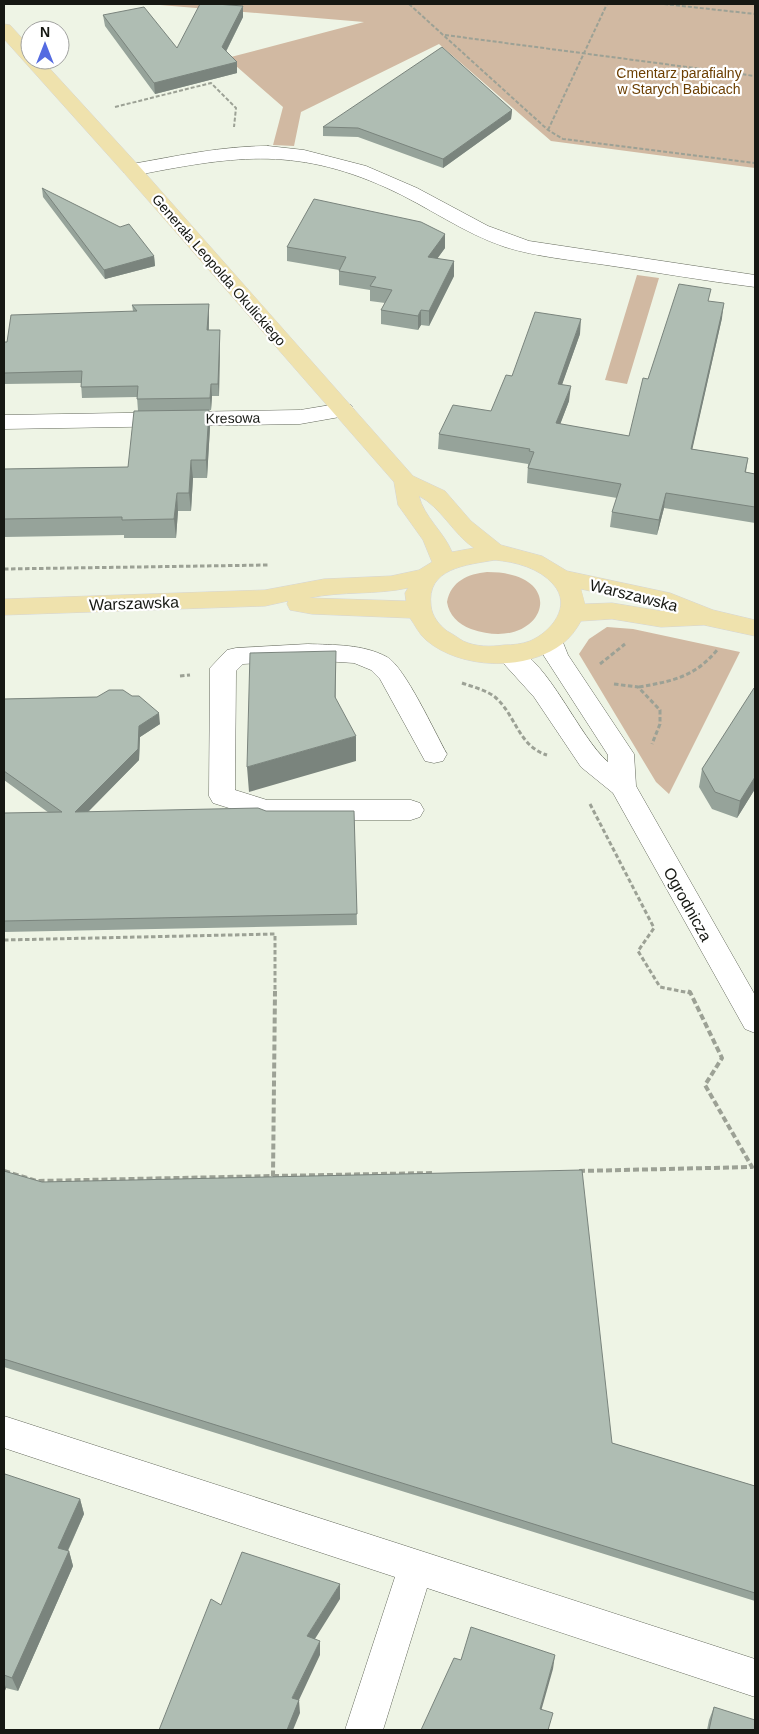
<svg xmlns="http://www.w3.org/2000/svg" width="759" height="1734" viewBox="0 0 759 1734" font-family="Helvetica,sans-serif">
<rect width="100%" height="100%" fill="#eef4e5"/>
<!-- green -->
<path fill="#d1b9a2" d="M148,4H755V168L551,141L439,44L301,112L294,146L273,145L283,107L227,58L364,22Z
M637,275L659,278L627,384L605,380Z
M487,572C574,572 544,655 471,629C458,624 449,615 447,602C451,581 468,574 487,572Z
M607,627L633,629L740,652L669,794L656,782L579,654L589,639Z"/>
<g fill="none" stroke-linecap="round" stroke-linejoin="round">
<!-- minor casing -->
<g stroke="#656a5d" stroke-width="1">
<path id="minor" d="M268,146L304,150L366,166L417,188L488,226L529,241L755,275V287C705,281 655,272 606,265C572,260 537,257 505,247C463,233 427,206 387,188C292,145 230,157 132,176L125,174L123,170L125,166L132,164C177,156 222,146 268,146Z
M343,403L351,405L354,410L351,415L300,424L4,429V415L300,410Z
M551,633L560,635L568,655L634,754L636,786L755,995V1033L745,1029L613,793L581,767L534,697L496,655L499,649C505,648 509,646 514,648C548,660 579,737 608,762V755L544,656L539,641L542,635Z
M308,644C334,645 363,644 387,657C405,667 435,733 447,754L443,761L434,763L425,761L380,679L371,670L354,663L308,660L243,664L236,671L235,790L267,800H411L420,803L424,810L420,817L411,820H267L213,803L209,796L210,668L227,650L236,648Z
M4,1416L755,1659V1697L427,1588L383,1730H345L395,1577L4,1448Z"/>
</g>
<!-- major casing -->
<g stroke="#d5d5d5" stroke-width="1">
<path id="major" d="M4,24L10,25L30,47V60H42L139,166L413,476L445,491L471,521L501,545L542,556L567,571L670,593L713,610L755,620V636L704,625L661,627L612,619L581,621C576,630 570,638 562,644C525,672 460,669 426,640C419,634 415,625 410,618L312,614L290,610L287,604L288,601L265,606L4,615V599L265,590L324,579L391,576L419,570L432,562L423,540L398,505L394,482L125,174L4,39ZM419,496C441,507 453,534 474,548L452,552C444,532 424,517 419,496ZM495,560C516,562 539,568 553,584C573,606 551,632 530,641C522,644 513,645 504,645C491,647 476,647 463,641C458,638 453,634 447,631C439,625 432,616 431,606C426,568 466,565 495,560ZM408,588L405,593L406,601L309,598C342,591 376,595 408,588ZM581,589L663,607L670,611H661L612,603L585,604Z"/>
</g>
<!-- path-far2 -->
<path stroke="#9ca195" stroke-width="2" stroke-dasharray="4 2" stroke-linecap="butt" d="M409,4L548,130L563,139L755,163
M664,4L755,14
M445,35L755,76
M115,107L211,83L236,108L234,127
M548,130L607,4"/>
<!-- path-far1 -->
<path stroke="#9ca195" stroke-width="3" stroke-dasharray="4.5 2.5" stroke-linecap="butt" d="M4,569L268,565
M600,664L625,644
M180,676L190,675
M462,683C473,687 486,690 495,697C516,715 518,746 547,755
M614,684L638,687L660,710V724L652,744
M639,687C673,681 695,677 718,649
M590,804L654,928L638,951L660,987L690,993
M4,940L275,934V993"/>
<!-- path -->
<path stroke="#9ca195" stroke-width="4" stroke-dasharray="6 3" stroke-linecap="butt" d="M4,1171L37,1181L273,1176L275,991
M579,1171L752,1167L705,1085L722,1058L690,992L686,991
M273,1176L433,1173"/>
<!-- minor -->
<use href="#minor" fill="#fff" fill-rule="evenodd"/>
<!-- major -->
<use href="#major" fill="#efe2ad" fill-rule="evenodd"/>
</g>
<!-- wall -->
<path fill="#96a39a" d="M243,6V17L226,52L237,62V73L155,94L105,26L103,15L177,48Z
M512,110L511,119L443,168L358,137L323,136V127Z
M42,188L154,256L155,266L105,279L43,197Z
M445,234V248L437,259L454,261V276L429,326L421,325L418,330L381,324V310L385,303L370,301V290L339,285V270L287,261V247Z
M709,301L722,318L692,449L748,458L746,472L755,474V523L664,508L657,535L610,527L612,512L617,498L527,483L528,464L438,449L439,434L491,411L512,376L580,334L562,384L569,401L560,424L629,436L648,379Z
M209,304V330L220,341L219,396H212L211,410H209L210,427L207,478H193L191,511H178L176,538H124V535L4,537V469L128,467L138,411L137,397L82,398L81,383L4,384V342H7L133,311L132,305Z
M755,688V789L737,818L712,809L699,787L702,769Z
M97,697L160,724L140,737L139,760L88,812L354,811L357,925L4,932V813H49L4,780V699Z
M4,1171L612,1443L755,1486V1601L4,1367Z
M4,1476L80,1499L84,1514L68,1551H69L73,1566L18,1691L6,1688L4,1693Z
M714,1707L755,1730H707L709,1720Z"/>
<!-- shaded-wall -->
<path fill="#7a847d" d="M243,6V17L222,59V47Z
M237,62V73L155,94L154,83Z
M512,110L511,119L443,168V159Z
M445,234V248L428,271V257Z
M154,256L155,266L105,279L104,270Z
M454,261V276L429,326V311Z
M724,303L722,318L689,464L691,449Z
M209,304V316L208,342L207,330Z
M421,310V325L418,330V316Z
M581,319L580,334L557,399L558,384Z
M220,330V341L219,396L218,384Z
M211,384L212,396L211,410L210,398Z
M571,386L569,401L555,438L556,423Z
M209,410L210,427L207,478L206,460Z
M191,460L193,478L191,511L189,493Z
M177,493L178,511L176,538L174,519Z
M666,493L664,508L657,535L659,520Z
M336,651V677L335,723V697Z
M159,713L160,724L140,737L139,760L77,823L75,812L139,726Z
M356,736V761L249,792L247,767Z
M755,777V789L737,818L740,801Z
M80,1499L84,1514L62,1563L58,1548Z
M69,1551L73,1566L18,1691L12,1678Z
M340,1584V1599L308,1650L307,1636Z
M320,1641V1655L299,1700L300,1713L293,1730H287L292,1698Z
M555,1655L553,1669L538,1722L540,1709Z
M4,1682L6,1688L4,1693Z"/>
<!-- building -->
<path fill="#afbdb3" stroke="#7a847d" d="M200,4H216L243,6L222,47L237,62L154,83L103,15L144,7L177,48Z
M442,47L512,110L443,159L358,128L323,127Z
M42,188L120,227L129,224L154,256L104,270Z
M314,199L421,222L445,234L428,257L454,261L429,311L421,310L418,316L381,310L392,290L370,286L376,277L339,271L346,257L287,247Z
M679,284L711,289L708,301L724,303L691,449L748,458L745,472L755,474V507L666,493L659,520L612,512L621,484L528,468L534,452L529,451L530,449L439,434L453,405L491,411L506,375L512,376L535,312L581,319L558,384L571,386L556,423L629,436L643,378L648,379Z
M209,304L207,330H220L218,384H211L210,398L137,399L138,386L81,387L82,371L4,373V342H7L11,315L137,311L132,305Z
M209,410L206,460H191L189,493H177L174,519L122,520V517L4,519V469L128,467L134,411Z
M336,651L335,697L356,736L247,767L250,653Z
M754,688H755V777L740,801L715,792L702,769Z
M109,690H123L132,696H139L159,713L139,726L138,749L75,812L258,808L266,811H354L357,914L4,921V813L62,812L4,771V699L97,697Z
M582,1170L612,1443L755,1486V1593L4,1359V1171L42,1182Z
M5,1474L80,1499L58,1548L69,1551L12,1678L4,1675V1476Z
M242,1552L340,1584L307,1636L320,1641L292,1698L299,1700L287,1730H159L211,1599L221,1605Z
M471,1627L555,1655L540,1709L553,1713L548,1730H421L454,1658L461,1660Z
M714,1707L755,1720V1730H709Z"/>
<g text-anchor="middle" stroke-width="4.5" stroke-linejoin="round" paint-order="stroke">
<!-- far-park labels -->
<g font-size="14" fill="#6c3f03" stroke="#fff">
<text x="679" y="78">Cmentarz parafialny<tspan x="679" dy="16">w Starych Babicach</tspan></text>
</g>
<!-- far-street labels -->
<g font-size="14" fill="#161813" stroke="#fff">
<text transform="translate(219 270) rotate(49)" y="5">Generała Leopolda Okulickiego</text>
<text transform="translate(233 418) rotate(-1)" y="5">Kresowa</text>
</g>
<!-- street labels -->
<g font-size="16" fill="#161813" stroke="#fff">
<text transform="translate(634 595) rotate(14)" y="6">Warszawska</text>
<text transform="translate(134 603) rotate(-2)" y="6">Warszawska</text>
<text transform="translate(688 904) rotate(61)" y="6">Ogrodnicza</text>
</g>
</g>
<!-- border -->
<rect width="759" height="1734" fill="none" stroke="#161813" stroke-width="10"/>
<!-- north arrow -->
<g transform="translate(45 45)"><circle r="24" fill="#ffffff" stroke="#a2a3a1"/>
<path d="M0-4L9 19L0 12L-9 19Z" fill="#546be1"/>
<text y="-8" font-size="14" font-weight="bold" text-anchor="middle" fill="#161813">N</text>
</g>
</svg>
